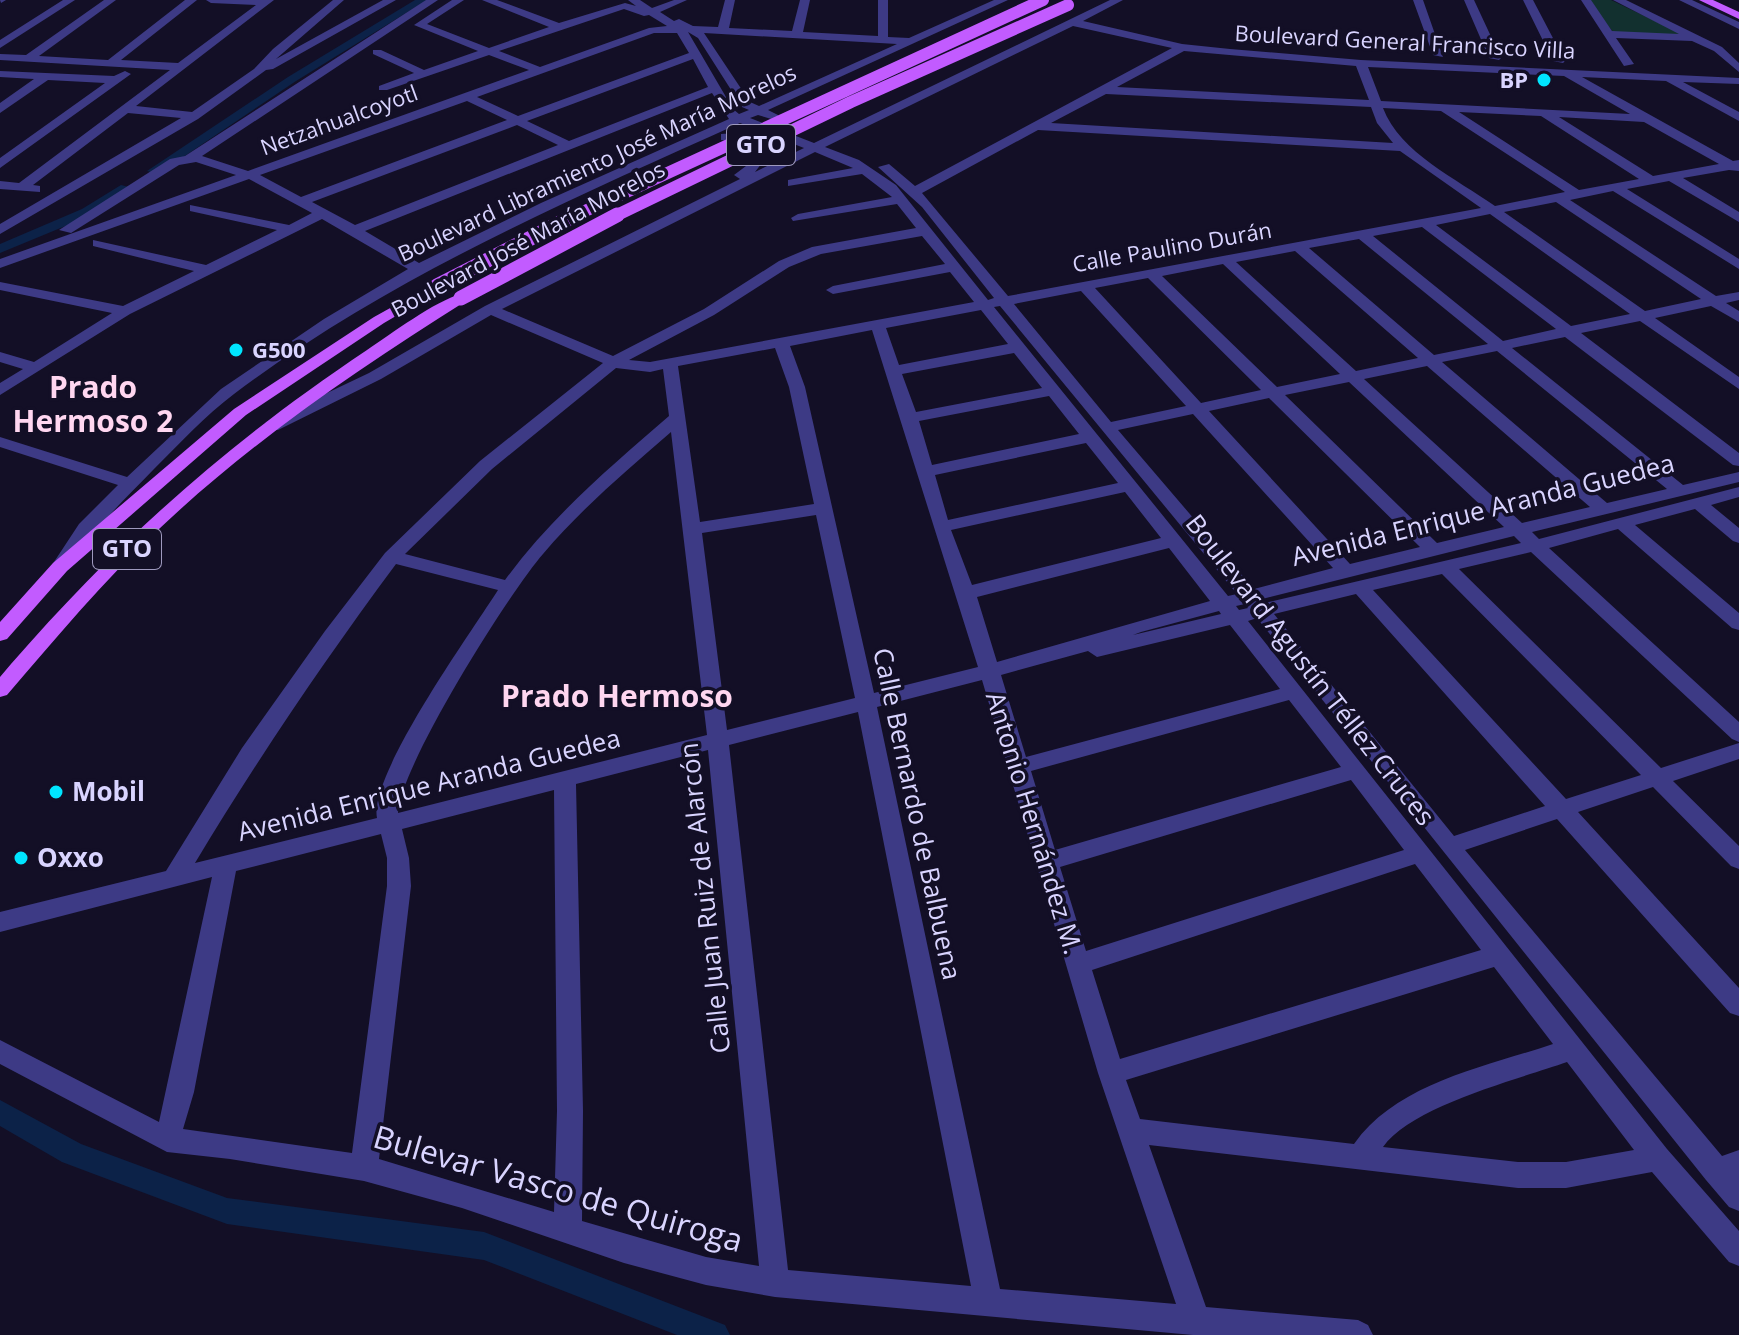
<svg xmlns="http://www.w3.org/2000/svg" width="1739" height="1335" viewBox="0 0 1739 1335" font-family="'Open Sans',sans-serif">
<rect width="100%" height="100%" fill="#130f26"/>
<!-- green -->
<path fill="#12302f" d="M1588,0H1611L1686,36L1613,32Z"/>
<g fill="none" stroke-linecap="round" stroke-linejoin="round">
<!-- canal -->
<path fill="#0c2248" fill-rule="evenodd" d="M415,0H427L296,81L158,174L147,171L288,77Z
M121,185L133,188L92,215L0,253V244L82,209Z
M0,1100L81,1144L227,1198L484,1232L725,1325L730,1335H677L484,1260L227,1224L62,1162L0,1126Z"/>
<!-- minor -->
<path fill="#3d3a85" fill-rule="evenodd" d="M0,0H6L1,3Z
M63,0H75L0,48V40Z
M104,0H116L39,56L108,60L185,0H197L121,60L178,63L256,5L211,3L206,0H274L136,106L192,112L254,69L273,49L333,0H344L276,59L383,0H396L273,69L266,70L198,119L0,234V224L181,118L128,113L33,185L40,186V192L0,189V181L19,183L170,70L0,60V54L26,55Z
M426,0H438L202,156L248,171L529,70L489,55L387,90H379V86L414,73L373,54V50H381L424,70L478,51L414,25L452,0H464L427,24L489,48L549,27L482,0H497L559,23L625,3L636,6L628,0H640L652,8L674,0H687L660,12L674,21L679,19L693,26L718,27L725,0H735L729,28L792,31L800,0H810L803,32L878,36V0H888V37L909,38L994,0H1008L768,110L778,115V121L758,115L750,118L814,143L1110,0H1123L1083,21L1182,44L1230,49L1361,60L1739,78V84L1683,82L1739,112V121L1666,81L1582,77L1733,161L1739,160V171L1729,170L1683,178L1739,212V222L1669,181L1627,189L1739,259V269L1613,191L1570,200L1716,296L1739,292V300L1726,303L1739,311V322L1711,306L1655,318L1739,377V389L1640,321L1581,333L1739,453V466L1733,465L1565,337L1512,348L1683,485L1739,472V482L1532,532L1539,539L1739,487V497L1711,505L1739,528V543L1733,541L1695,509L1635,525L1739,613V630L1732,628L1618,529L1549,548L1739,722V742L1732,739L1531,552L1459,569L1661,768L1739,743V759L1673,781L1739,846V869L1731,866L1653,787L1578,812L1739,988V1016L1730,1013L1557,819L1465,850L1722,1156L1739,1150V1211L1729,1207L1706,1180L1257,618L1248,621L1667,1149L1739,1231V1266L1729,1262L1652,1172L1566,1188H1518L1149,1145L1206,1307L1358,1320L1368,1325L1373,1335H1193L775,1297L706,1285L624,1263L462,1208L364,1181L230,1159L167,1152L0,1064V1040L159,1122L212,877L0,932V912L166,871L242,748L325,631L385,553L480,461L603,363L491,315L381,379L278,430H266L264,426L266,422L369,373L485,306L740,179L734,175L750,163L756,155L742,143L721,140V134C740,132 758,138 768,155L755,172L804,148L740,123C565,202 388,278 234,394C205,416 180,443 154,469C121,503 93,529 68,569H54L52,565L79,524L118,485L0,447V437L127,477L221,389L324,319L408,269L322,219L130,314L0,395V383L23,369L0,362V352L34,362L112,313L0,290V282L123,306L194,271L93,246V240L206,265L277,230L190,211V205L289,225L312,213L249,179L0,268V259L236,175L196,162L179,165L71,233L59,230L170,159L185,156ZM624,9L644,16L649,15L667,26L649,28L540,67L499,51ZM1073,26L1172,48L915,186L889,164L878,167L922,207L994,298L988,300L896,185L859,160L825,147ZM688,32L698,38L742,107L749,110L739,114L733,109ZM654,33H677L689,53L518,116L477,97ZM704,33L897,44L759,106L750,102ZM1184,51L1356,66L1369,100L1117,87ZM693,59L708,87L569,141L527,121ZM1368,67L1564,76L1630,114L1381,101ZM712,93L729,119L541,203L419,263L365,231ZM1106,94L1371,107L1377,123L1393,143L1051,123ZM467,101L507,120L301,197L260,175ZM1383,108L1441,111L1565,192L1495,206C1457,179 1400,153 1383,108ZM1459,112L1541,116L1639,179L1579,190ZM1559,117L1644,122L1719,164L1653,176ZM517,125L558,145L355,225L312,202ZM1038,130L1400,151L1481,208L1008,296L922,193ZM815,152L853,168L788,180V186L862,174L892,197L798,214L791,218L793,221L897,204L916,228L812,247L779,261L704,309L613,356L502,309ZM1556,202L1701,299L1645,311L1504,212ZM1490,214L1630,314L1571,326L1436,225ZM1422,227L1556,329L1503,341L1373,236ZM922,236L945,264L833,286L826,290L833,294L950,272L974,302L650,362L629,360L714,315L789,267L821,254ZM1359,239L1488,344L1434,355L1309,248ZM1295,251L1418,358L1356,371L1236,262ZM1223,264L1340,374L1277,387L1162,276ZM1148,278L1261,390L1201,403L1095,288ZM1081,291L1186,406L1111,422L1014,304ZM1000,306L1237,594L1228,596L994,307ZM981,310L1008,344L899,365L886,328ZM872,330L978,667L874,693L805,387L790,346ZM775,348L789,387L814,504L700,522L678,366ZM1497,351L1667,489L1607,503L1442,362ZM1014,353L1042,388L916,412L902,374ZM1427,366L1590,507L1522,523L1364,379ZM616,368L650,372L663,369L669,416C610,467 551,517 505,580L405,554L492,469ZM1349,382L1504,527L1437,543L1285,395ZM1049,396L1079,434L932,465L919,421ZM1269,398L1420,547L1350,564L1209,411ZM1193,414L1333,568L1254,589L1118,430ZM671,432L707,735L398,813C400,766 509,593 543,554C581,509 627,470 671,432ZM1086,443L1118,483L948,520L935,475ZM1125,492L1161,538L972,585L951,530ZM816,515L855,698L727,730L702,533ZM1514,536L1521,543L1265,603L1262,599ZM1169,548L1210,601L997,662L977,597ZM396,564L498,590C472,631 368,776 377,818L195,863C257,760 324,661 396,564ZM1442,574L1641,775L1566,799L1373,590ZM1356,594L1545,806L1454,836L1274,614ZM1245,604L1248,608L1239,610L1236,606ZM1219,611L1221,614L1133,635L1141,632ZM1230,625L1280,689L1026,757L1001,675L1088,651L1097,657ZM982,680L1098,1073L1176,1304L1000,1289L877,707ZM1289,700L1341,767L1055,850L1031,771ZM858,712L971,1286L788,1270L729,745ZM708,750L759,1266L706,1257L582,1221L583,1111L576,784ZM1351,780L1404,850L1086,951L1060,867ZM554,790L557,1111L554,1212L379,1159L411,886L409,858L402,829ZM381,834L387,858V886L352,1153L183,1129L194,1092L236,871ZM1415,864L1481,950L1120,1059L1092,970ZM1494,967L1553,1044C1485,1067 1397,1083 1354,1144L1140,1119L1126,1080ZM1567,1062L1634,1150L1566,1162H1518L1383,1147C1411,1106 1519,1079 1567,1062Z
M1413,0H1423L1443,57L1433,55Z
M1464,0H1474L1501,58L1499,60L1489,58Z
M1523,0H1533L1565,61L1563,63L1553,61Z
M1581,0H1591L1612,31L1679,34L1613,0H1626L1722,47L1739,63V72L1714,51L1692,41L1616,38L1634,64L1624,66Z
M1679,0H1692L1739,22V29Z
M0,71L114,76L125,71L131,74L0,168V158L105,83L48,80L0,113V103L34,79L0,77Z"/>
<!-- major -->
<path fill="#c25bff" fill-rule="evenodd" d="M1699,0H1713L1739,12V19Z
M437,282L444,286L442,289L384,323L246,415L67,571L7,639L0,641V622L53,563L234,409L374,317Z
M461,294L466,295V301C358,369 252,441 159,529C104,580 56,638 7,695L0,697V677L11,664C122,537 228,443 367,350C391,334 435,301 461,294Z"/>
<!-- major-bridge-far1 -->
<path stroke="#c25bff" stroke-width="12" d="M572,217L1043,0
M613,217L851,102L1068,5"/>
<!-- major-bridge -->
<path stroke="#c25bff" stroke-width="15" d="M437,286L576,215
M461,298L617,215"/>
</g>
<!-- markers -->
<g fill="#00e5ff" stroke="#130f26" stroke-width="3">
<circle cx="1544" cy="80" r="8"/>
<circle cx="236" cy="350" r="8"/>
<circle cx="56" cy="792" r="8"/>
<circle cx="21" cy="858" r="8"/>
</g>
<g text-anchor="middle" stroke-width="7" stroke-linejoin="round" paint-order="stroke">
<!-- far-street labels -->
<g font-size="22" fill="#d9d4ff" stroke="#130f26">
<text transform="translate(1405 42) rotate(3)" y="8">Boulevard General Francisco Villa</text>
<text transform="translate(339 120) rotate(-20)" y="8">Netzahualcoyotl</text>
<text transform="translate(597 163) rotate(-25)" y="8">Boulevard Libramiento José María Morelos</text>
<text transform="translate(528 239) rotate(-28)" y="8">Boulevard José María Morelos</text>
<text transform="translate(1172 247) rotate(-10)" y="8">Calle Paulino Durán</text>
</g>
<!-- far-poi labels -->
<g font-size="22" font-weight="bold" fill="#d9d4ff" stroke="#130f26" text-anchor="end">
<text x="1528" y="88">BP</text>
<text x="252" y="358" text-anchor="start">G500</text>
</g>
<!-- shield labels -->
<g fill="#130f26" stroke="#9e99be" stroke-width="2">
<rect x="727" y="125" width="68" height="40" rx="6"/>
<rect x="93" y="529" width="68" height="40" rx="6"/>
</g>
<g font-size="24" font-weight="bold" fill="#d9d4ff">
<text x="761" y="153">GTO</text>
<text x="127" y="557">GTO</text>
</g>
<!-- street labels -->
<g font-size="26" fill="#d9d4ff" stroke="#130f26">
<text transform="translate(1483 510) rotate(-14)" y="9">Avenida Enrique Aranda Guedea</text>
<text transform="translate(1310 670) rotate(52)" y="9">Boulevard Agustín Téllez Cruces</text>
<text transform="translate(429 785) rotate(-14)" y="9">Avenida Enrique Aranda Guedea</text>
<text transform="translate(917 814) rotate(78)" y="9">Calle Bernardo de Balbuena</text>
<text transform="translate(1034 823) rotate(73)" y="9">Antonio Hernández M.</text>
<text transform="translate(705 898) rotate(-96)" y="9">Calle Juan Ruiz de Alarcón</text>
</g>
<!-- poi labels -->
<g font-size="26" font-weight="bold" fill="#d9d4ff" stroke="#130f26" text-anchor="start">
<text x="72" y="801">Mobil</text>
<text x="37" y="867">Oxxo</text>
</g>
<!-- quarter labels -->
<g font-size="30" font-weight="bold" fill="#ffd6f0" stroke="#130f26">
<text x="93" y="398">Prado<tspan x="93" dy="34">Hermoso 2</tspan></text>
<text x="617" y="707">Prado Hermoso</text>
</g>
<!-- near-street labels -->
<g font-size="32" fill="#d9d4ff" stroke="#130f26">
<text transform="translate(558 1189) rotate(16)" y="11">Bulevar Vasco de Quiroga</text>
</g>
</g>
</svg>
